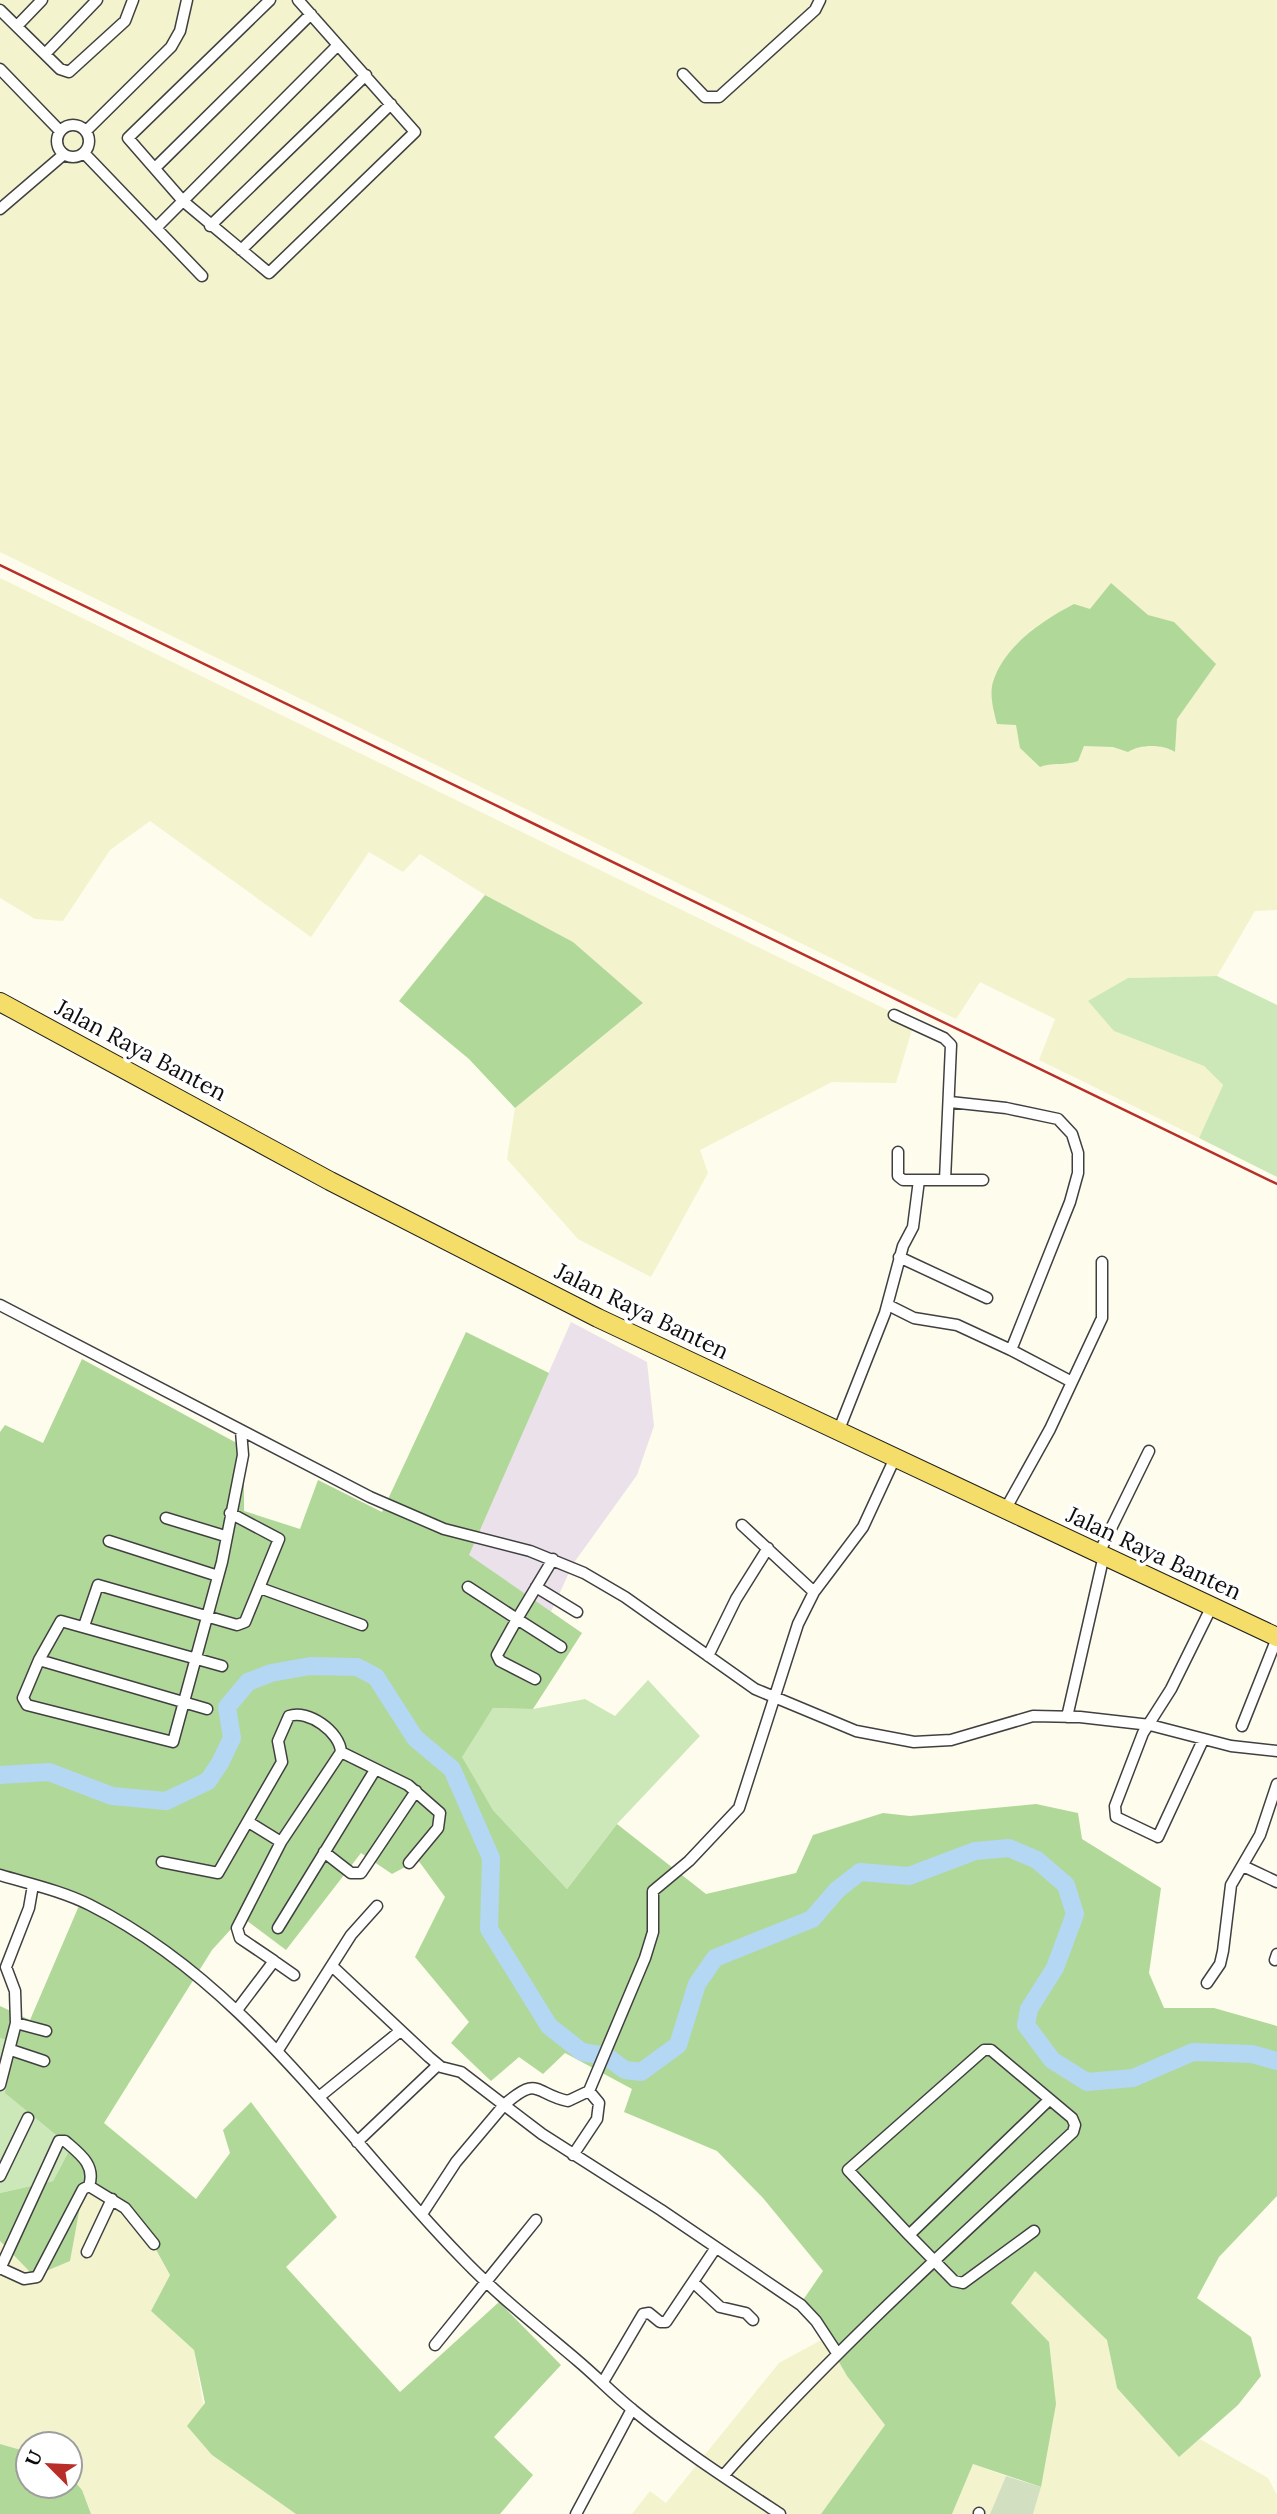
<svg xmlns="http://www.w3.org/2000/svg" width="1277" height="2514" viewBox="0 0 1277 2514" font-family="Lora,serif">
<rect width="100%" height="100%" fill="#fefced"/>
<!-- industrial -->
<path fill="#ebe1eb" d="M571,1322L647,1362L654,1426L637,1475L573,1564L551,1612L468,1555Z"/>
<!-- farmland -->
<path fill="#f3f3ce" d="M0,0H1277V910L1255,911L1217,976L1128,978L1114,1031L1204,1066L1223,1085L1199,1138L1039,1060L1055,1019L980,982L956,1019L0,552Z
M0,578L914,1023L896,1083L832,1082L700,1150L708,1173L651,1277L578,1239L507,1159L515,1108L642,1004L573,942L485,895L420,854L403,872L369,852L311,937L150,821L110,850L63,921L35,919L0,898Z
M85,2179L144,2228L170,2275L151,2311L194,2350L212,2455L296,2514H91L82,2490L70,2476V2444H28V2452L0,2444V2241L10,2255Z
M1035,2270L1107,2340L1117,2388L1179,2456L1200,2439L1268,2478L1277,2495V2514H1033L1041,2487L1011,2303Z
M825,2338L847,2376L885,2425L821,2514H632L650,2491L666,2503L779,2363Z
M973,2464L1006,2476L990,2514H952Z"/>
<!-- green -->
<path fill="#cde8b8" d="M1217,976L1277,1005V1177L1199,1138L1223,1085L1204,1066L1114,1031L1088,1001L1128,978Z
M648,1680L700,1736L617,1824L567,1889L493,1810L461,1757L493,1708L533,1709L585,1699L615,1716Z
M0,2038L15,2043L71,2147L53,2181L0,2193Z"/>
<!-- forest -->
<path fill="#b0d898" d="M1111,583L1148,615L1174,622L1216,664L1177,719L1175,752C1163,744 1140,744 1128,752L1113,747L1084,746L1078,761C1064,766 1053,762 1040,767L1020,748L1016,725L997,724C994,712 989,695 993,682C1004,646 1043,620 1074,604L1090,609Z
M485,895L573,942L643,1003L515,1108L469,1059L399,1001Z
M466,1332L549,1373L469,1555L582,1633L533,1709L493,1708L462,1757L493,1810L567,1889L617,1824L706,1894L796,1873L813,1835L883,1813L910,1816L1036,1804L1078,1813L1082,1839L1161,1888L1149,1973L1164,2008H1214L1277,2026V2196L1219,2257L1197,2298L1251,2337L1261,2376L1238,2405L1179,2457L1117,2388L1107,2340L1035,2271L1011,2303L1049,2342L1056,2404L1041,2487L973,2464L952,2514H821L885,2425L847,2376L803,2300L823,2271L763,2198L717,2151L624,2112L632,2089L565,2053L543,2074L519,2057L491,2081L451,2043L469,2022L415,1957L445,1897L418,1860L392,1874L361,1853L286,1950L242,1917L212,1950L104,2123L196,2199L230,2153L223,2130L251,2102L337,2217L286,2267L400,2392L499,2302L561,2365L494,2437L533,2475L500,2514H296L212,2455L187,2426L205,2403L194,2350L151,2311L170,2275L144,2228L85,2179L70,2261L34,2276L0,2241V2193L53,2181L71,2147L5,2093L15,2043L0,2038V2006L30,2020L81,1901L0,1871V1432L5,1425L43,1443L82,1359L244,1447V1511L300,1529L318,1480L382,1512Z
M0,2444L28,2452V2486H70V2476L82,2490L91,2514H0Z"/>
<!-- cemetery -->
<path fill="#d2dfc0" d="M1006,2476L1041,2487L1033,2514H990Z"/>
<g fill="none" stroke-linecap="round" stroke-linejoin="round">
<!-- river -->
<path stroke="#b4d7f4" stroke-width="18" d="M0,1775L49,1772L112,1796L166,1801L208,1781L220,1763L232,1738L227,1707L248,1682L271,1673L310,1666L357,1667L376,1677L415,1738L452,1769L491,1858L489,1929L549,2026L582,2052L606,2056L625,2070L641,2072L678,2045L697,1984L715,1958L812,1919L837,1890L860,1872L909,1876L975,1851L1009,1848L1037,1860L1066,1885L1075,1914L1055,1968L1029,2009L1026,2025L1052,2060L1087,2082L1133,2078L1193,2052L1252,2054L1277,2061"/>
<!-- street casing -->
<g stroke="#404040" stroke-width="13">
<path id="street" d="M270,0L128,138L183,201L269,273L415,132L298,0
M0,10L60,69L69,72L125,21L133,0
M17,26L42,0
M45,54L97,0
M0,69L60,131
M683,74L705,97H719L815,10L820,0
M57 141a16 16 0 1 1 32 0a16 16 0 1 1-32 0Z
M86,131L171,47L180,31L187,0
M84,153L202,276
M155,168L311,14
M0,209L63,155
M210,226L366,75
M156,228L338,45
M241,250L391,104
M894,1015L944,1038L951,1045L945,1180
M950,1102L1006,1108L1058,1119L1072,1134L1078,1153V1173L1070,1202L1011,1350L1072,1382
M898,1152V1176L903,1180H919
M899,1257L987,1298
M0,1305L370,1497L444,1529L530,1551L584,1573L625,1597L755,1689L856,1731L914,1742L951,1740L1033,1716L1080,1717L1150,1725L1231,1746L1277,1751
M888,1305L914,1318L957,1325L1011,1350
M838,1432L885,1313L903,1246L913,1227L919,1180H983
M1005,1510L1050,1429L1102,1318V1262
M166,1518L225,1536
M742,1525L814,1592
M109,1541L218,1576
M1099,1553L1149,1451
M468,1587L517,1619L553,1559
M536,1587L577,1612
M260,1588L362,1625
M84,1626L98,1585L237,1625L245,1622L279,1539L230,1513
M708,1656L736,1599L768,1548
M39,1660L23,1698L27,1705L173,1742L222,1562L243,1455L241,1431
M535,1679L500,1661L497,1655L517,1619L561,1647
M207,1709L39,1660L61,1621L222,1666
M1067,1717L1104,1555
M1242,1726L1277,1638
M1203,1740L1158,1837L1116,1817L1115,1806L1143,1733L1171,1689L1212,1606
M341,1752L408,1785L440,1813L438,1828L409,1863
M250,1823L281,1842
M324,1852L351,1873H361L416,1791
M162,1862L218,1873L282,1762L278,1741L289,1716C308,1709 340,1732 341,1752L281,1842L237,1928L240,1938L274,1961L237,2010
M1243,1866L1277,1882
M0,1875C30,1884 62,1891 90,1905C247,1984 341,2134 460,2256C496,2294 538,2327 578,2361C597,2377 614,2395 633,2410C679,2448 730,2481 780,2514
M278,1928L375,1770
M1275,1960L1277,1954
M274,1961L294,1975
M332,1966L429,2057L441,2067L461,2072L504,2105C539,2074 534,2094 568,2101L589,2091
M1207,1983L1220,1964L1223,1951L1231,1885L1260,1835L1277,1784
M16,2023L46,2031
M11,2050L44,2061
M278,2050L351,1935L377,1906
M0,2085L16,2023L15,1991L6,1967L29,1908L33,1885
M319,2097L399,2032
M357,2142L438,2065
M573,2155L597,2119L599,2103L589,2091L645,1958L653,1932V1891L689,1861L739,1808L798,1624L814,1592L863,1527L894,1460
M0,2176L28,2118
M422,2214L456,2162L504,2105L542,2134L661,2210L801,2305L816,2321L837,2353
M1034,2231L963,2283L954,2281L909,2235L1049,2100
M87,2252L112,2199
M0,2268L24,2279L37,2277L83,2189L89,2186L125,2208L154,2244
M0,2269L59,2141H65C80,2154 96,2165 89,2186
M694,2283L720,2307L746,2313L753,2320
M435,2345L536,2220
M603,2382L643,2314L649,2313L660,2322H666L715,2249
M723,2476C831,2353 953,2243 1073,2132L1075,2125L1072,2118L991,2050H984L848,2170L909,2235
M576,2514L632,2409
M979,2514V2513"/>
</g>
<!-- primary casing -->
<g stroke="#1e1e1e" stroke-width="20">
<path id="primary" d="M0,1002L330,1181L598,1318L1277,1637"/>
</g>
<!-- street -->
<use href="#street" stroke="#fff" stroke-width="10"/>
<!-- primary -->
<use href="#primary" stroke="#f4dd68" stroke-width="18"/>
<!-- rail -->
<path stroke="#b82e29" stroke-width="2.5" d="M0,565L1277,1184"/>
</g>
<g text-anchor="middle" stroke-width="7" stroke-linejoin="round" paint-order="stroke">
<!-- street labels -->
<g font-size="23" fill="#0d0d0d" stroke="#fff">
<text transform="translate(141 1050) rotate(28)" y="8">Jalan Raya Banten</text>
<text transform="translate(642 1311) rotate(26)" y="8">Jalan Raya Banten</text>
<text transform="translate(1154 1553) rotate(25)" y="8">Jalan Raya Banten</text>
</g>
</g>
<!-- north arrow -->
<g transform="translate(49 2465) rotate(294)"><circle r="33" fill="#ffffff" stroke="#9e9e9e" stroke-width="2"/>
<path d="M0-5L12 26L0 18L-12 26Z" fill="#b82e29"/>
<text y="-10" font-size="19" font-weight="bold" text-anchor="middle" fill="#0d0d0d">U</text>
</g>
</svg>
